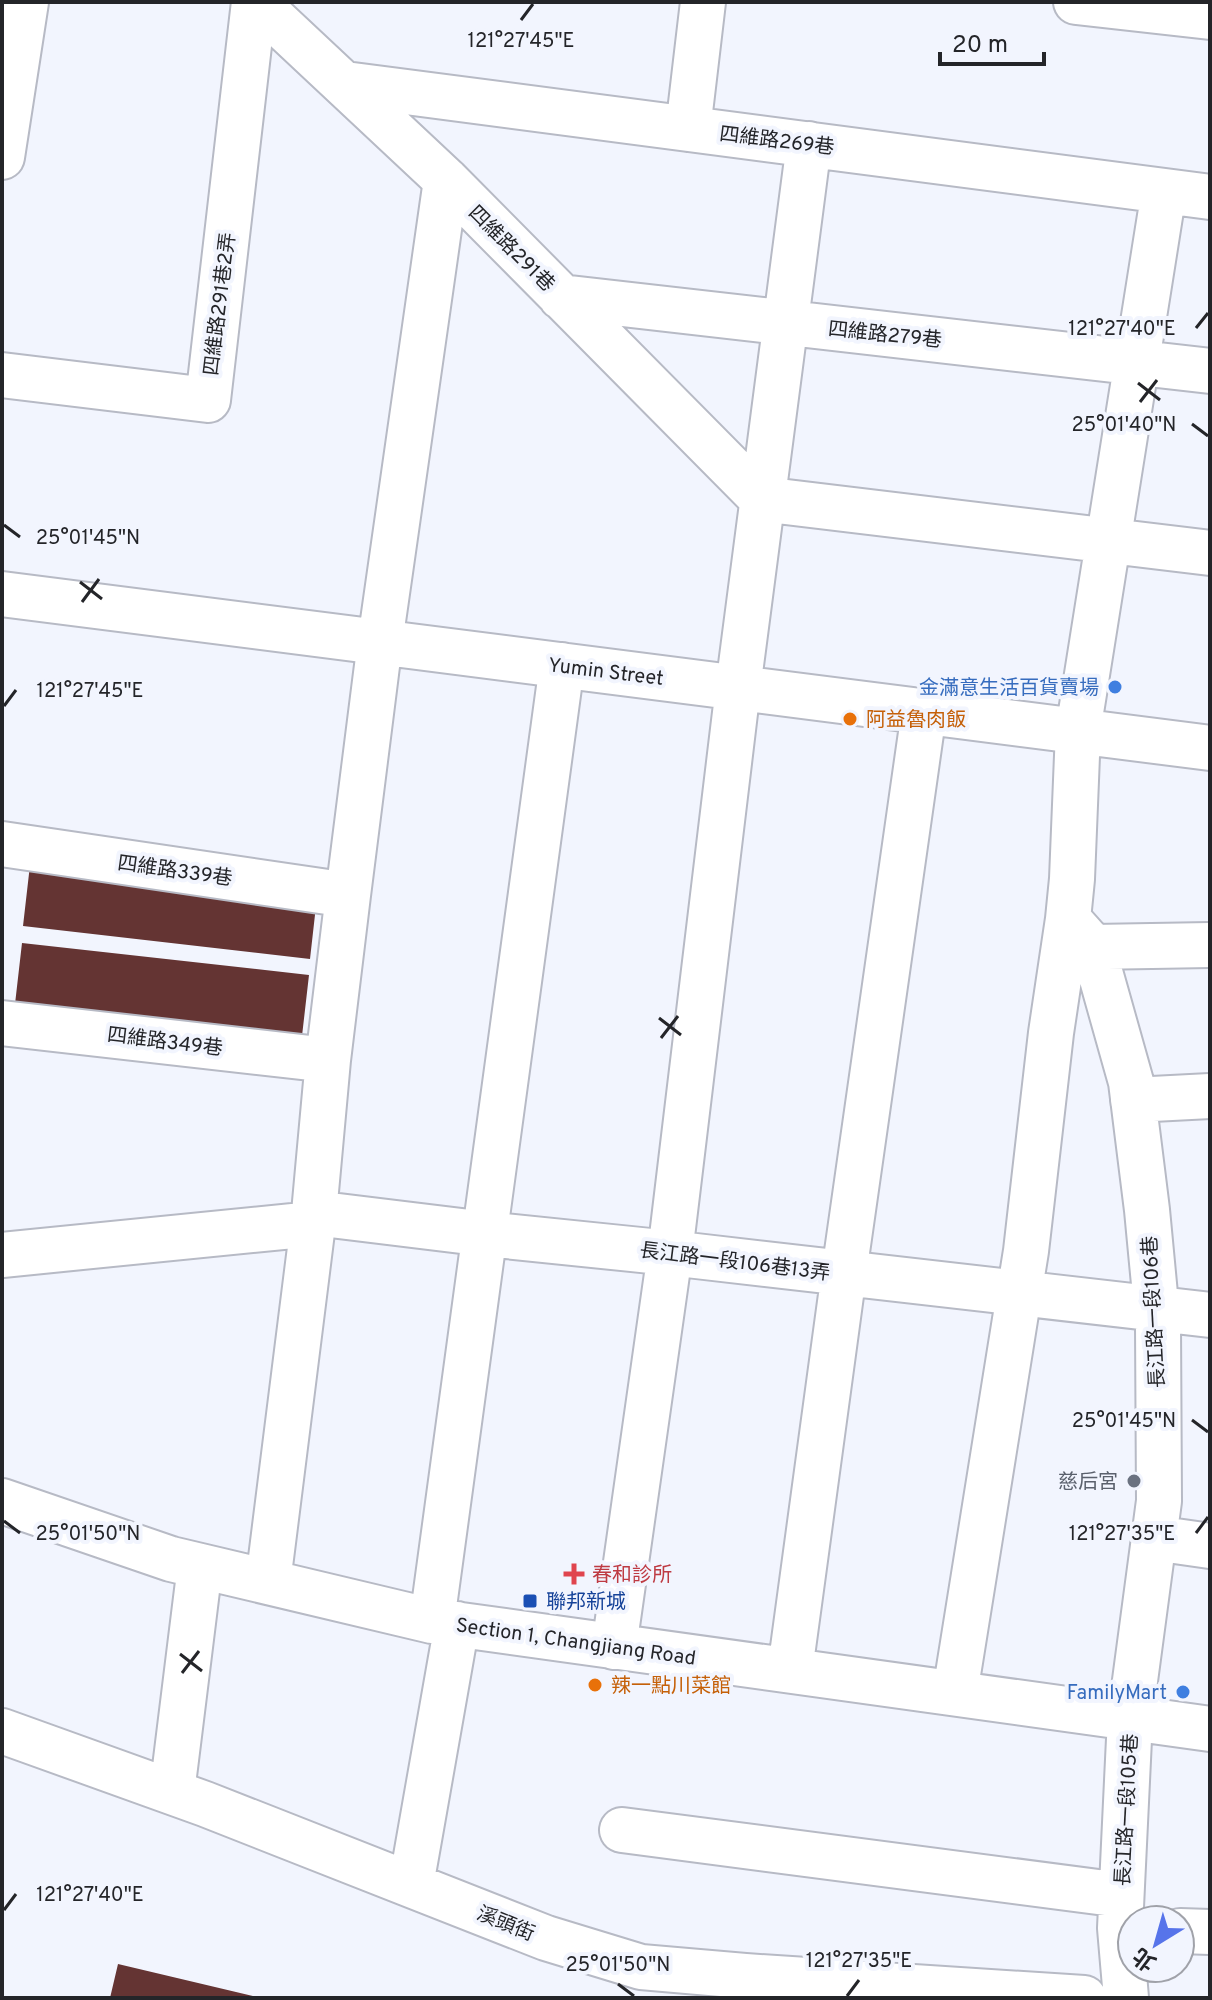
<svg xmlns="http://www.w3.org/2000/svg" width="1212" height="2000" viewBox="0 0 1212 2000" font-family="Overpass,'Noto Sans TC',sans-serif">
<rect width="100%" height="100%" fill="#f2f5fe"/>
<!-- building -->
<path fill="#643433" d="M30,865L317,897L310,959L23,926Z
M22,943L309,975L302,1036L15,1004Z
M118,1964L257,1997V1998H110Z"/>
<g fill="none" stroke-linecap="round" stroke-linejoin="round">
<!-- minor casing -->
<g stroke="#b7bac5" stroke-width="48">
<path id="minor" d="M256,2L446,180L762,499L1210,553
M1076,2L1210,17
M345,84L1210,197
M688,129L703,2
M2,157L26,2
M561,297L1210,371
M2,375L208,400L254,2
M2,594L1210,748
M2,844L348,895
M1068,919L1093,947L1131,1082L1147,1210L1158,1326L1159,1501L1130,1718L1120,1928L1126,1998
M1093,947L1210,945
M2,1023L328,1060
M1133,1100L1210,1096
M314,1213L486,1234L670,1253L1210,1315
M2,1255L313,1224
M2,1501L171,1559L432,1621L1210,1729
M1154,1538L1210,1546
M268,1582L313,1224L328,1060L348,895L380,642L446,180
M432,1621L562,665
M614,1647L670,1253L738,688L809,144
M790,1670L844,1273L924,712
M955,1693L1026,1251L1051,1033L1068,919L1072,879L1078,731L1164,191
M2,1731L205,1804L546,1938L641,1967L745,1976L1084,1998
M172,1792L200,1566
M622,1830L1121,1895
M411,1885L457,1624
M1180,1931L1210,1932"/>
</g>
<!-- minor -->
<use href="#minor" stroke="#fff" stroke-width="44"/>
</g>
<!-- ticks -->
<path fill="none" stroke="#242529" stroke-width="3" d="M521,20L533,4M1196,328L1208,313M1138,383L1160,400M1140,402L1157,380M1192,424L1208,436M4,525L20,537M80,582L102,599M82,602L99,579M4,706L16,690M659,1018L681,1035M661,1038L678,1016M1192,1420L1208,1432M4,1521L20,1533M1196,1533L1208,1517M180,1654L202,1671M182,1673L199,1651M4,1910L16,1894M618,1984L634,1996M847,1996L859,1980"/>
<!-- markers -->
<g fill="#3f7fe0" stroke="#f2f5fe" stroke-width="3">
<circle cx="1115" cy="687" r="8"/>
<circle cx="1183" cy="1692" r="8"/>
</g>
<g fill="#e8710a" stroke="#f2f5fe" stroke-width="3">
<circle cx="850" cy="719" r="8"/>
<circle cx="595" cy="1685" r="8"/>
</g>
<circle fill="#6b7280" stroke="#f2f5fe" stroke-width="3" cx="1134" cy="1481" r="8"/>
<path fill="#e0444e" stroke="#f2f5fe" stroke-width="3" d="M570 1562h8v8h8v8h-8v8h-8v-8h-8v-8h8z"/>
<rect fill="#1a4fb4" stroke="#f2f5fe" stroke-width="3" x="522" y="1593" width="16" height="16" rx="4"/>
<g text-anchor="middle" stroke-width="8" stroke-linejoin="round" paint-order="stroke">
<!-- street labels -->
<g font-size="20" fill="#242529" stroke="#f2f5fe">
<text transform="translate(777 140) rotate(7)" y="7">四維路269巷</text>
<text transform="translate(512 248) rotate(45)" y="7">四維路291巷</text>
<text transform="translate(219 304) rotate(-83)" y="7">四維路291巷2弄</text>
<text transform="translate(885 334) rotate(6)" y="7">四維路279巷</text>
<text transform="translate(606 671) rotate(7)" y="7">Yumin Street</text>
<text transform="translate(175 870) rotate(8)" y="7">四維路339巷</text>
<text transform="translate(165 1041) rotate(7)" y="7">四維路349巷</text>
<text transform="translate(735 1261) rotate(7)" y="7">長江路一段106巷13弄</text>
<text transform="translate(1153 1312) rotate(-93)" y="7">長江路一段106巷</text>
<text transform="translate(576 1641) rotate(8)" y="7">Section 1, Changjiang Road</text>
<text transform="translate(1126 1810) rotate(-87)" y="7">長江路一段105巷</text>
<text transform="translate(506 1923) rotate(22)" y="7">溪頭街</text>
</g>
<!-- shop labels -->
<g font-size="20" fill="#366cbe" stroke="#f2f5fe" text-anchor="end">
<text x="1099" y="694">金滿意生活百貨賣場</text>
<text x="1167" y="1699">FamilyMart</text>
</g>
<!-- food labels -->
<g font-size="20" fill="#c56008" stroke="#f2f5fe" text-anchor="start">
<text x="866" y="726">阿益魯肉飯</text>
<text x="611" y="1692">辣一點川菜館</text>
</g>
<!-- worship labels -->
<g font-size="20" fill="#5b616d" stroke="#f2f5fe" text-anchor="end">
<text x="1118" y="1488">慈后宮</text>
</g>
<!-- health labels -->
<g font-size="20" fill="#be3a42" stroke="#f2f5fe" text-anchor="start">
<text x="592" y="1581">春和診所</text>
</g>
<!-- transit labels -->
<g font-size="20" fill="#164399" stroke="#f2f5fe" text-anchor="start">
<text x="546" y="1608">聯邦新城</text>
</g>
</g>
<g font-size="20" text-anchor="middle" fill="#242529" stroke="#f2f5fe" stroke-width="8" stroke-linejoin="round" paint-order="stroke">
<text x="521" y="47">121°27'45"E</text>
<text x="1122" y="335">121°27'40"E</text>
<text x="1124" y="431">25°01'40"N</text>
<text x="88" y="544">25°01'45"N</text>
<text x="90" y="697">121°27'45"E</text>
<text x="1124" y="1427">25°01'45"N</text>
<text x="1122" y="1540">121°27'35"E</text>
<text x="88" y="1540">25°01'50"N</text>
<text x="90" y="1901">121°27'40"E</text>
<text x="859" y="1967">121°27'35"E</text>
<text x="618" y="1971">25°01'50"N</text>
</g>
<!-- border -->
<rect width="1212" height="2000" fill="none" stroke="#242529" stroke-width="8"/>
<!-- north arrow -->
<g transform="translate(1156 1944) rotate(217)"><circle r="38" fill="#f2f5fe" stroke="#a0a2a9" stroke-width="2"/>
<path d="M0-6L14 30L0 20L-14 30Z" fill="#5774ea"/>
<text y="-12" font-size="22" font-weight="bold" text-anchor="middle" fill="#242529">北</text>
</g>
<!-- scale -->
<path d="M940 52v12h104v-12" fill="none" stroke="#242529" stroke-width="4"/>
<text x="952" y="52" font-size="24" fill="#242529" stroke="#f2f5fe" stroke-width="6" paint-order="stroke">20 m</text>
</svg>
